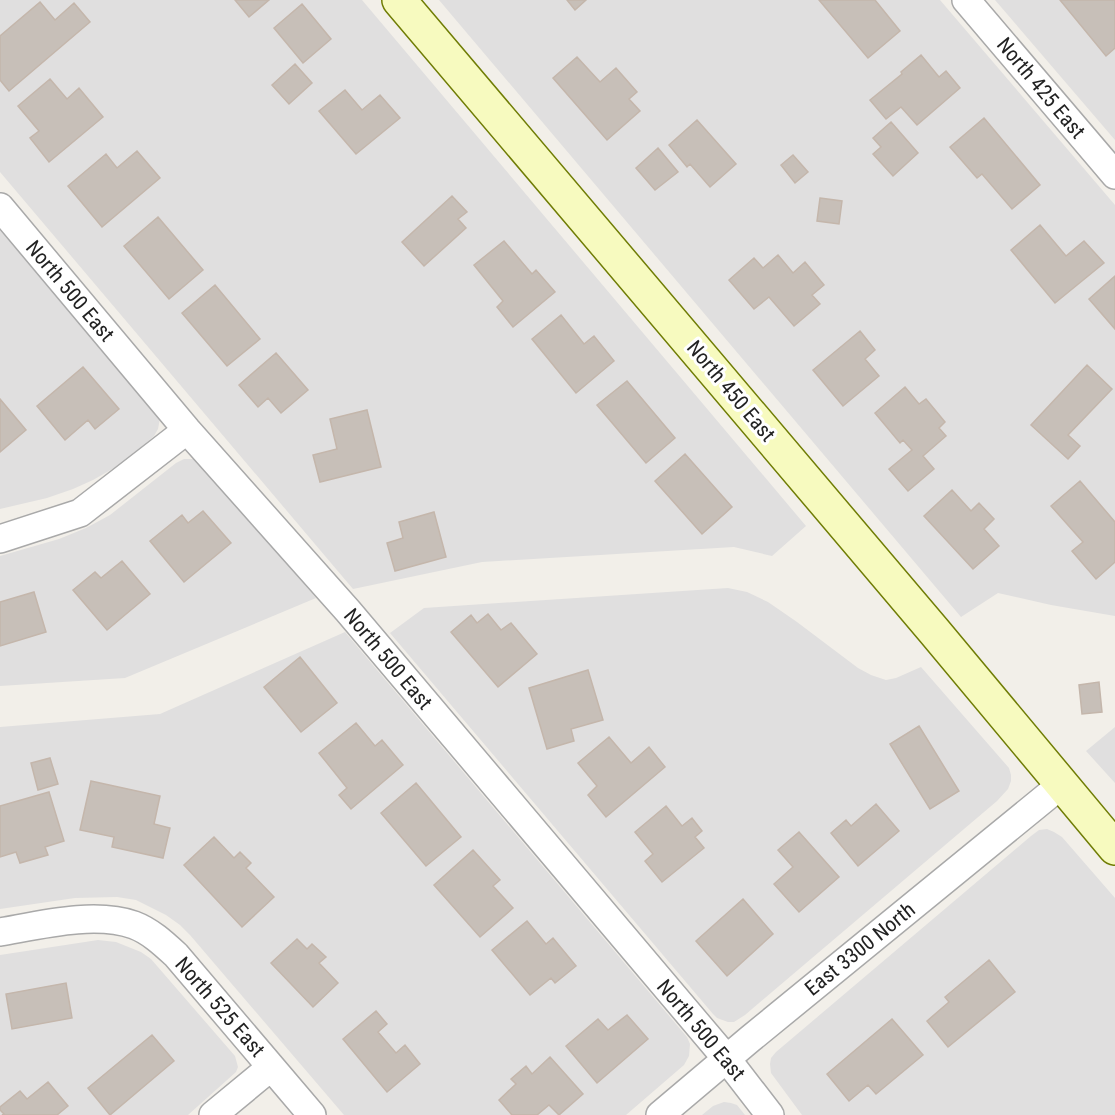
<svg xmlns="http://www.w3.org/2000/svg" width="1115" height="1115" viewBox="0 0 1115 1115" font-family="'Roboto Condensed',sans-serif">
<rect width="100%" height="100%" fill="#f2efe9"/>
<!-- residential -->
<path fill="#e0dfdf" d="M0,0H362L806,526L772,556L734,547L482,562L353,589L0,172Z
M439,0H940L1115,205V616L1051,605L998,593L961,617Z
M995,0H1115V140Z
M0,224L160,418L158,429L154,436L134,454L114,468L93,480L73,489L47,498L0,509Z
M184,459H193L203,465L316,598L125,678L0,686V556L59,539L86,528L110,515L176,463Z
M728,588L747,592L768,602L797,622L858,668L871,675L886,680L896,678L921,667L1009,768L1011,775V781L1008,789L997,801L745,1015L734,1022H728L717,1018L713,1014L390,633L424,608Z
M345,632L687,1037L690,1044L689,1056L684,1065L626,1115H344L190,935L180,925L166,915L136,900L117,897L75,898L0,909V727L160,714Z
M1115,727V783L1086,751Z
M1047,829L1054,832L1062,837L1115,898V1115H802L771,1073L770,1064L771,1058L776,1052L1031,836L1039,830Z
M98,940L116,942L141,952L151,959L235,1056L238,1067L236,1072L188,1115H0V955Z
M724,1102L731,1103L737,1105L745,1115H702L713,1106Z"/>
<!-- building -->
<path fill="#c7bfb8" stroke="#c4b6ab" stroke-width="1.5" d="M235,0H269L249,17Z
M567,0H586L575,10Z
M819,0H875L900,31L868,58Z
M1060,0H1115V48L1106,56Z
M40,2L55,20L74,3L90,22L9,91L0,80V36Z
M302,4L331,39L303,63L274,28Z
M921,55L939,77L946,71L960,88L917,125L901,107L886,119L870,100L902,74L901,72Z
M577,57L600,82L616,68L637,92L629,99L640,111L607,140L553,78Z
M295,64L312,83L289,104L272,85Z
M50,79L67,99L79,88L103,117L49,162L30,138L39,131L18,106Z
M345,90L362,110L380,95L400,118L356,154L319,111Z
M984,118L1040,185L1012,209L982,174L977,178L950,147Z
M697,120L736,164L710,187L690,164L687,167L669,145Z
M891,122L918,153L893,176L873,154L881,147L873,138Z
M658,148L678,172L655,190L636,168Z
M137,151L160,178L102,227L68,186L106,154L117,168Z
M793,155L808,172L795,183L781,165Z
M452,196L467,212L458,219L466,228L424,266L402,242Z
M820,198L842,201L839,224L817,221Z
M158,217L203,270L169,299L124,246Z
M1040,225L1066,256L1084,241L1104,263L1055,303L1011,250Z
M504,241L532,274L536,270L555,292L513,327L497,307L503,301L474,265Z
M778,255L793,273L805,262L824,285L812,295L820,304L794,326L769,297L754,309L729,280L754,258L763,268Z
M1115,276V329L1089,299Z
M215,285L260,339L227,366L182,313Z
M561,315L584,344L594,336L614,361L576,393L532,339Z
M860,331L875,350L865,359L879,376L843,406L813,370Z
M276,353L308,390L281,413L268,398L258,407L239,385Z
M1087,365L1112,389L1068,435L1080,446L1068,459L1031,425Z
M83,367L119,409L95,429L88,420L65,440L37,406Z
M627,381L675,438L646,463L597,405Z
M905,387L919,404L926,399L945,422L939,428L946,436L923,456L934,469L908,491L889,469L912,450L903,440L900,443L875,413Z
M0,399L26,430L0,452Z
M367,410L381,467L320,482L313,455L337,449L330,419Z
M685,454L732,507L702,534L655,481Z
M1080,481L1115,522V562L1096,579L1072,551L1083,542L1051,506Z
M952,490L971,511L979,503L994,519L984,529L999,546L973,569L924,516Z
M203,511L231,543L184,582L150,541L182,515L188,523Z
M434,512L446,557L395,571L387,543L403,538L399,522Z
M122,561L150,594L107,630L73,590L95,572L101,578Z
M34,592L46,632L0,646V602Z
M488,614L501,630L511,623L537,654L498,687L451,632L471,615L477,623Z
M300,657L337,703L301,732L264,687Z
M588,670L603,720L571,729L574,741L547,749L529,688Z
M1099,682L1102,712L1082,714L1079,685Z
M356,723L375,746L382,740L403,765L351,809L339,795L347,788L319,753Z
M919,726L959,791L930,809L890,744Z
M609,737L631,763L649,747L665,767L606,817L588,795L597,786L578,763Z
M50,758L58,784L38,790L31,763Z
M91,781L160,796L154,824L170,828L163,858L112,847L114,837L80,830Z
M416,783L461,837L426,866L381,813Z
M49,792L64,841L45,847L48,855L20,863L16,852L0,857V806Z
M876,804L899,831L858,866L831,833L846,820L851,826Z
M666,806L682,826L692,818L702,831L695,837L704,848L662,882L645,861L653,854L635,832Z
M799,832L839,877L799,912L774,884L793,867L778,850Z
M214,837L234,858L240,852L251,863L246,868L274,897L242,927L184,865Z
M473,850L500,880L493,886L513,908L480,937L434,885Z
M743,899L773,934L727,976L696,941Z
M527,921L546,944L553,938L576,966L555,983L551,978L530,995L492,950Z
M297,939L307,949L312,944L326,957L319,963L338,983L313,1007L271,963Z
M989,960L1015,992L948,1047L927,1021L949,1002L945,997Z
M66,983L72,1018L12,1029L6,994Z
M376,1011L387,1024L378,1032L396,1053L405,1045L420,1064L387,1092L343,1039Z
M627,1015L648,1039L597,1083L566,1046L598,1019L608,1030Z
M892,1019L923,1055L876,1094L868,1085L849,1101L827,1074Z
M152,1035L174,1061L110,1115L88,1088Z
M550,1057L583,1094L559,1115L549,1105L537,1115H512L499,1100L516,1084L511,1079L526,1066L532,1074Z
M48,1082L68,1106L57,1115H2L4,1114L0,1110V1107L20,1091L27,1099Z"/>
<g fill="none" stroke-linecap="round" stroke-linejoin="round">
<!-- street casing -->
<g stroke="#a9a9a9" stroke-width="30">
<path id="street" d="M966,0L1115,175
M0,207L187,430L348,611L726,1058L770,1115
M0,539L80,513L187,430
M0,932C40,925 95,911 134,925C150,931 163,943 176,955L312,1115
M213,1115L271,1067
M660,1115L750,1039L1061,785"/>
</g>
<!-- secondary casing -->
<g stroke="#707d05" stroke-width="36">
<path id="secondary" d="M399,0L934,631L1115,848"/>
</g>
<!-- street -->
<use href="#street" stroke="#fff" stroke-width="27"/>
<!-- secondary -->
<use href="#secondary" stroke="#f7fabf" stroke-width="33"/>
</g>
<g text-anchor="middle" stroke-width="6" stroke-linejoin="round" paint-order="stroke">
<!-- street labels -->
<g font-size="21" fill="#222" stroke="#fff">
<text transform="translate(1041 88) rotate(50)" y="7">North 425 East</text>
<text transform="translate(70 291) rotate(50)" y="7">North 500 East</text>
<text transform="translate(731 391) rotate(50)" y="7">North 450 East</text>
<text transform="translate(388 659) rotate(50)" y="7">North 500 East</text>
<text transform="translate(860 949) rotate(-39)" y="7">East 3300 North</text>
<text transform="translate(220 1007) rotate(49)" y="7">North 525 East</text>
<text transform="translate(701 1030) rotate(50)" y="7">North 500 East</text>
</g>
</g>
</svg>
